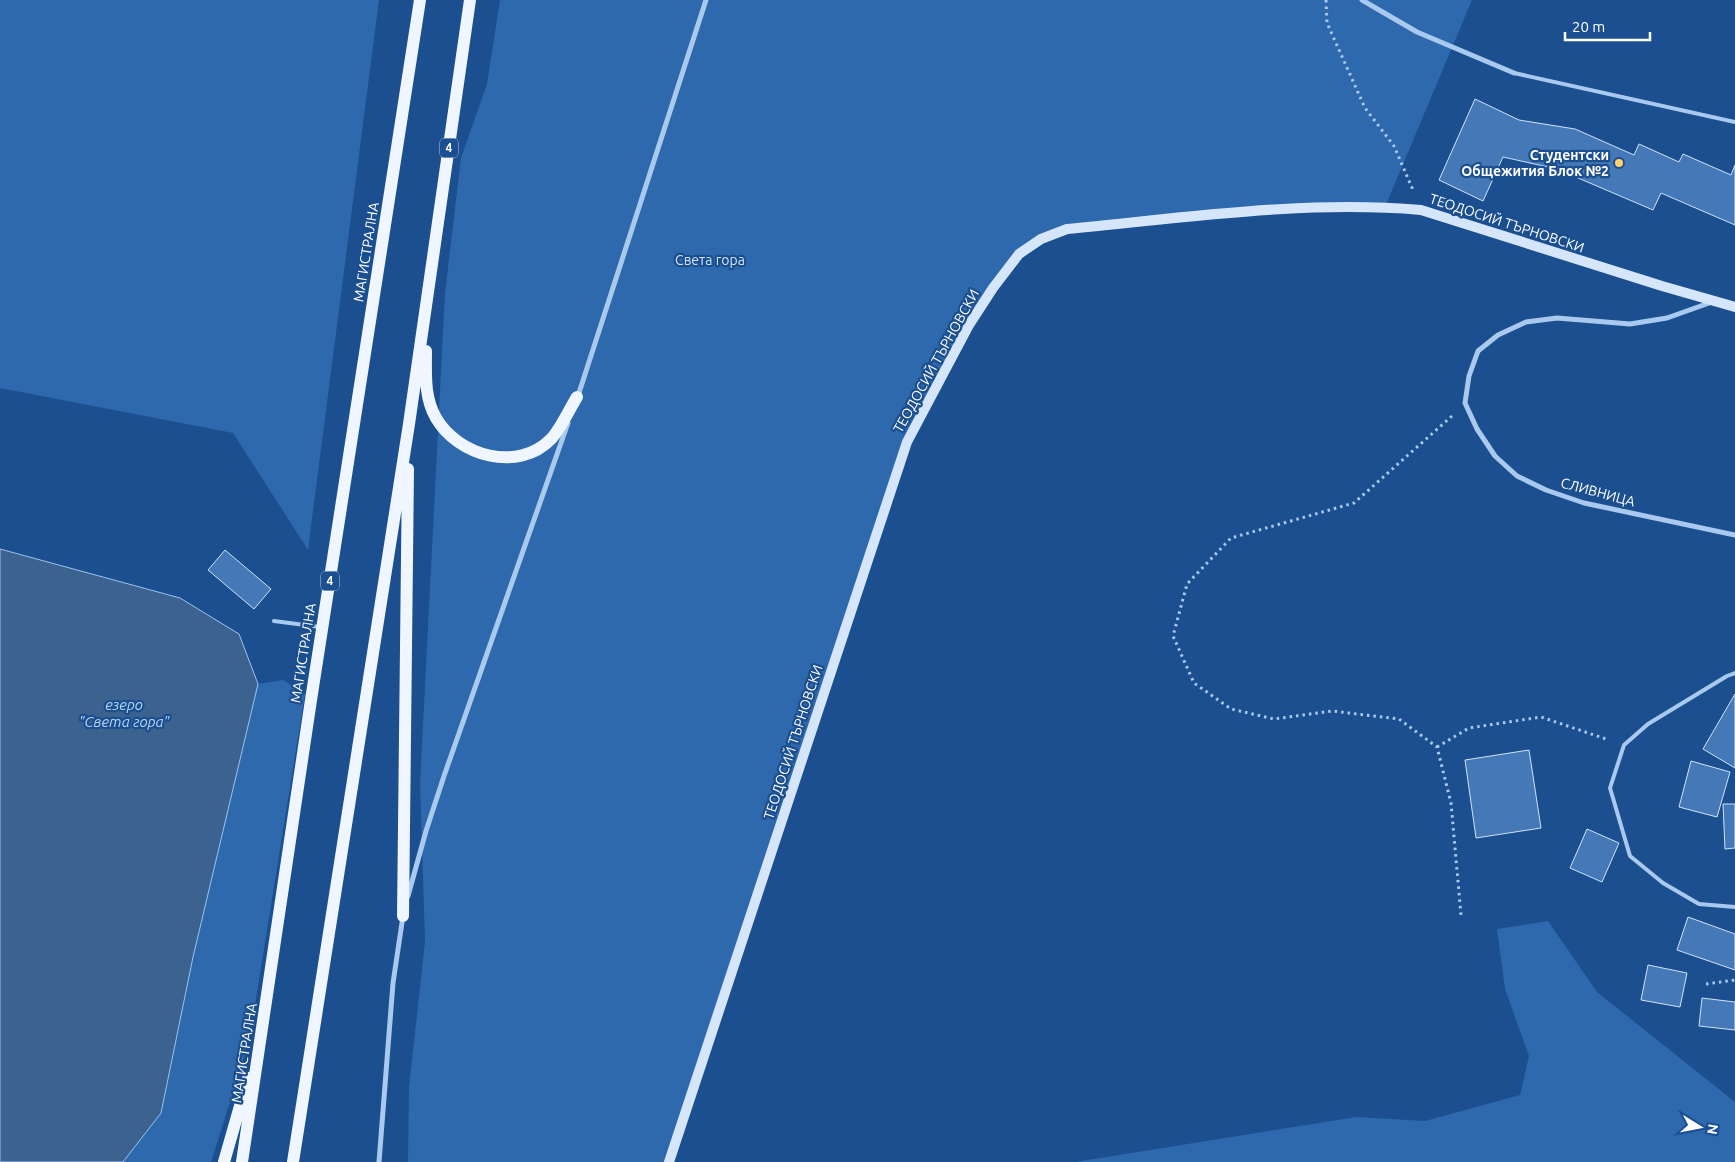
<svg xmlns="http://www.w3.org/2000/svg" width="1735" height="1162" viewBox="0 0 1735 1162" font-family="Ubuntu,sans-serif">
<rect width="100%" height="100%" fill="#1b4f8f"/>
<!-- green -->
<path fill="#2e69ad" d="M0,0H379L308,550L233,433L0,388Z
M500,0H1472L1385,207L1280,208L1067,229L1019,254L993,288L907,442L669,1162H408L409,1087L425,942L420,784L445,293L461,158L487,84Z
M283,680L305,694L249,1042L211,1162H123L161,1113L193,957L258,684Z
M1548,921L1597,992L1735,1102V1162H1075L1356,1117L1425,1121L1520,1095L1529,1056L1505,989L1497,929Z"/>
<!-- water -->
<path fill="#3c6290" stroke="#9cc4f0" d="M0,549L180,598L239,634L258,684L193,957L161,1113L123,1162H0Z"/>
<!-- building -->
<path fill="#4478b7" stroke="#cfe3fa" d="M1475,99L1519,120L1575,129L1634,155L1639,144L1679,162L1683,154L1731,175L1735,165V225L1661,193L1653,210L1557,169L1503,157L1483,201L1439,180Z
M225,550L271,589L254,609L208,570Z
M1735,694V768L1703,749Z
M1529,750L1541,828L1476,838L1465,760Z
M1691,761L1730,772L1717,817L1679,807Z
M1723,804H1735V848L1725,849Z
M1587,829L1619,843L1602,882L1570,868Z
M1688,917L1735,934V970L1677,950Z
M1648,965L1687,973L1680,1007L1641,1000Z
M1702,998L1735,1002V1030L1699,1026Z"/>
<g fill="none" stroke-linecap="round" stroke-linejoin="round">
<!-- path -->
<path stroke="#a9c9ee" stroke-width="3" stroke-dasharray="2.5 4" stroke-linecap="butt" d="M1326,0L1327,23L1365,108L1394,146L1413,190
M1452,416L1354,503L1231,538L1187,584L1173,636L1194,683L1231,709L1274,719L1332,711L1399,719L1437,747L1451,803L1461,915
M1437,747L1469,728L1541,717L1609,740
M1706,984L1735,980"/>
<!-- lane -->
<path stroke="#a9c9ee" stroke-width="4" d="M1514,73L1735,122
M274,621L320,627
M1735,673L1727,676L1648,724L1624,745L1610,788L1630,856L1663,883L1699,904L1735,907"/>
<!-- street -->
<path stroke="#a9c9ee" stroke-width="5" d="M1362,0L1417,32L1514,73
M1712,302L1667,318L1630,324L1557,318L1526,322L1498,335L1478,351L1469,376L1465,403L1477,429L1495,456L1517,476L1546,490L1584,503L1735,535
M578,396L706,0
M408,896L426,831L444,776L568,423
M379,1162L393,983L403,916"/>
<!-- secondary -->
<path stroke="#d6e6fa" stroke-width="10" d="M669,1162L907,442L969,325L993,288L1019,254L1041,239L1067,229C1184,218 1303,200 1421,210L1662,286L1735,307"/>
<!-- primary -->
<path stroke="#f0f6ff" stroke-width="12" d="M426,351C426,374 424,397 436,418C458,456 518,473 551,439C560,430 570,408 577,397
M403,916L408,469
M224,1162L248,1078
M242,1162L311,700L420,0
M293,1162L409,424L470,0"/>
</g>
<!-- markers -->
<circle fill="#ffd166" stroke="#1b4f8f" stroke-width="2" cx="1619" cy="163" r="5"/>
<g text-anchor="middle" stroke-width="4.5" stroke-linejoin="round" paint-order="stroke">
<!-- shield labels -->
<g fill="#1b4f8f" stroke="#bbcadd" stroke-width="1">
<rect x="440" y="138.5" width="18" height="19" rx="4"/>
<rect x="321" y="571.5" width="18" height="19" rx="4"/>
</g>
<g font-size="12" font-weight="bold" fill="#fff">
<text x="449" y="152">4</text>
<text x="330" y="585">4</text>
</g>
<!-- poi labels -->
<g font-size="14" font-weight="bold" fill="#fff" stroke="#1b4f8f" text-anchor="end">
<text x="1609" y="160">Студентски<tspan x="1609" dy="16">Общежития Блок №2</tspan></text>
</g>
<!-- street labels -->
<g font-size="14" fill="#fff" stroke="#1b4f8f">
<text transform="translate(1507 223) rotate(18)" y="5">ТЕОДОСИЙ ТЪРНОВСКИ</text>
<text transform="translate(366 252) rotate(-81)" y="5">МАГИСТРАЛНА</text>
<text transform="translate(936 361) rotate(-61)" y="5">ТЕОДОСИЙ ТЪРНОВСКИ</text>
<text transform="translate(1598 492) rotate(15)" y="5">СЛИВНИЦА</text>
<text transform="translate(303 653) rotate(-81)" y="5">МАГИСТРАЛНА</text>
<text transform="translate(793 742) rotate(-72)" y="5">ТЕОДОСИЙ ТЪРНОВСКИ</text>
<text transform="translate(244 1053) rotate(-81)" y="5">МАГИСТРАЛНА</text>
</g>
<!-- park labels -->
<g font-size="14" fill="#cfe3fa" stroke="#1b4f8f">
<text x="710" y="265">Света гора</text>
</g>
<!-- water labels -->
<g font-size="15" font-style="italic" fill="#b5d3f5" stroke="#1b4f8f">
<text x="124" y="710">езеро<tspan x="124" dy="17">"Света гора"</tspan></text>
</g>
</g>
<!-- north arrow -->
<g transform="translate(1700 1127) rotate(100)" stroke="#1b4f8f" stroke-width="4" paint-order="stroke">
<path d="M0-4L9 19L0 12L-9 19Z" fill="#ffffff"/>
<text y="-8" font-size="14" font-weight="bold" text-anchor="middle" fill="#ffffff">N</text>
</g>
<!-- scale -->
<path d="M1565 32v8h85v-8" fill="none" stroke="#ffffff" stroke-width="2.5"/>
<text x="1572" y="32" font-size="15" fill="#ffffff" stroke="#1b4f8f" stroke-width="4" paint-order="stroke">20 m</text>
</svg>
